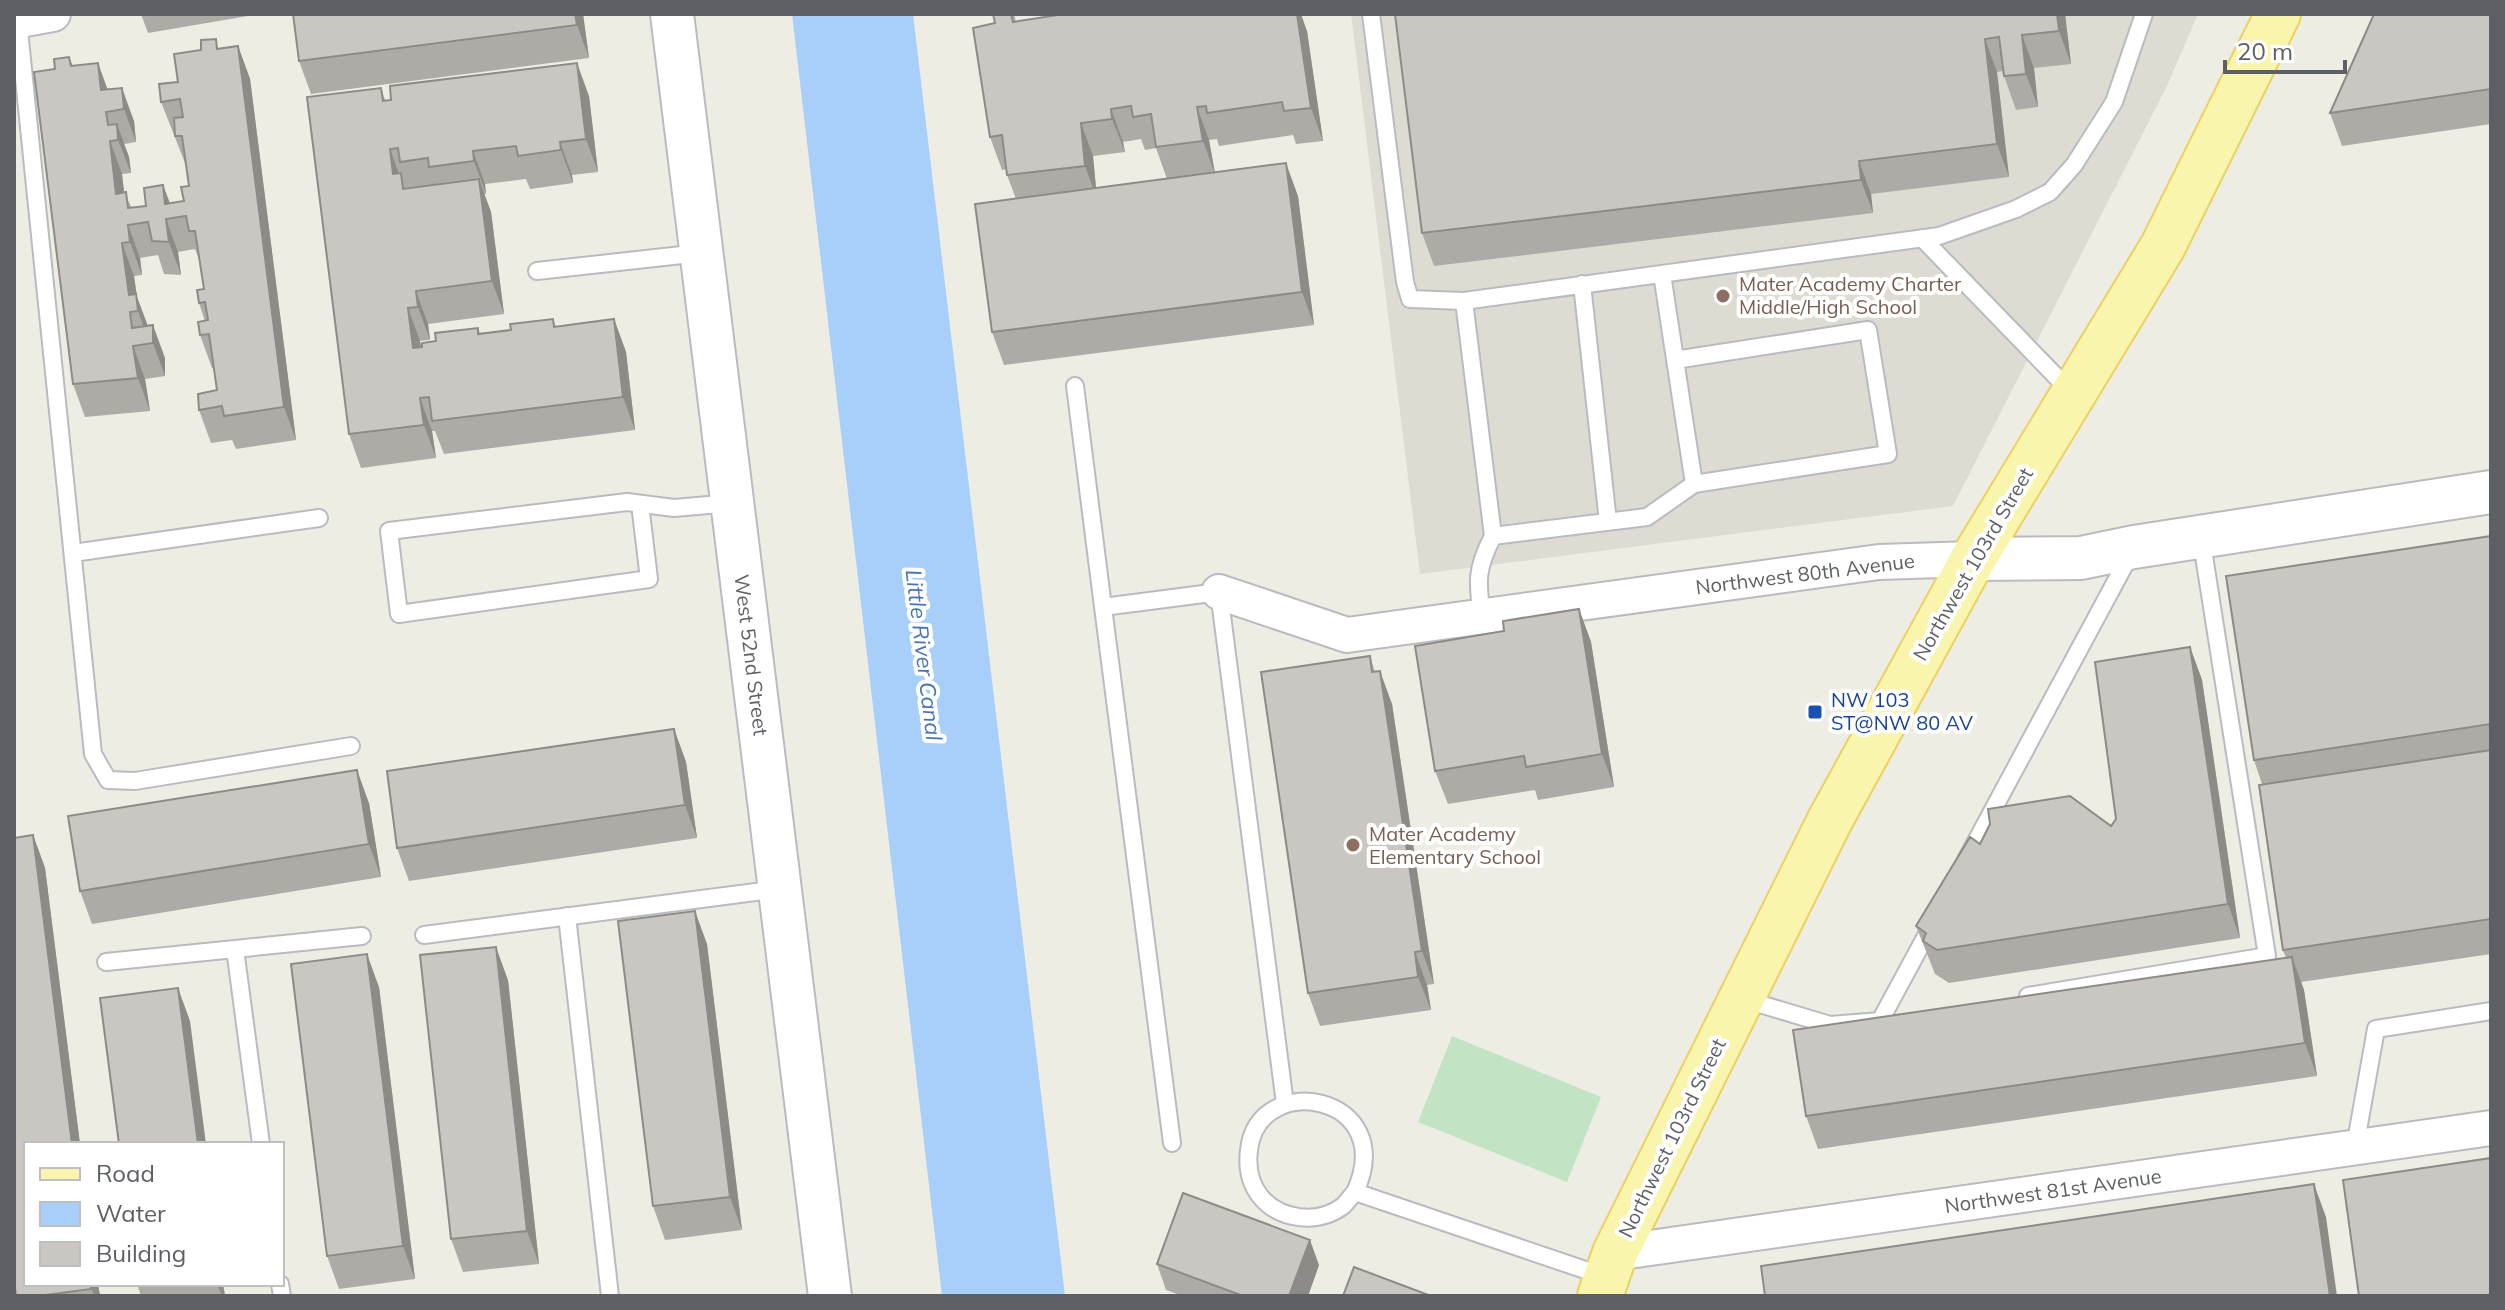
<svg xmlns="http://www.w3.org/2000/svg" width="2505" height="1310" viewBox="0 0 2505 1310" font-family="Mulish,sans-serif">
<rect width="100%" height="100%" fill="#eeede4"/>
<!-- education -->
<path fill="#dedcd2" d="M1351,14H2198L2167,86L1953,506L1420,574Z"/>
<!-- garden -->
<path fill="#c2e4c5" d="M1452,1036L1601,1097L1567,1182L1418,1122Z"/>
<!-- water -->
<path fill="#a8cefa" d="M792,14H913L1065,1296H942Z"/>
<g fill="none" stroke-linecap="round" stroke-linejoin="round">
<!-- service casing -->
<g stroke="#b9bbc0" stroke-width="20">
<path id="service" d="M1371,14L1405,282L1410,299L1464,301L1939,236L2016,209L2050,192L2074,165L2114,102L2144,14
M18,20L93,754L108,780L135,781L351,746
M1922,238L2072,393
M537,271L700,253
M1662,274L1694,484L1888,454L1868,330L1675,360
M1582,284L1608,522
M1464,301L1493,536L1647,517L1694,484
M1075,386L1103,607L1219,592L1285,1104
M640,504L649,579L399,614L389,531L627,502L674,508L731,503
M73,553L319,518
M1103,607L1172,1143
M1482,617C1477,581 1476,569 1493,536
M1966,860L2131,553
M567,916L610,1296
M424,935L778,889
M106,962L235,949
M2028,996L2267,956L2201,537
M1743,999L1830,1025L1880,1021L1933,923
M261,1144L235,949L362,936
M2355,1147L2376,1029L2491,1011
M1355,1192C1400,1094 1258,1069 1249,1150C1247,1166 1249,1182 1260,1196C1279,1220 1318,1225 1343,1206C1347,1202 1351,1196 1355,1192L1606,1277
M280,1284L282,1296"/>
</g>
<!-- minor casing -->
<g stroke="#b9bbc0" stroke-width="38">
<path id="minor" d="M14,21L53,14
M1219,592L1347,635L1879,562L1973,559
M1615,1253L2491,1128"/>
</g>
<!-- tertiary casing -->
<g stroke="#b9bbc0" stroke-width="46">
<path id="tertiary" d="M672,14L830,1296
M1973,559L2081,558L2134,547L2491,492"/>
</g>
<!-- primary casing -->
<g stroke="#ead162" stroke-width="48">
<path id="primary" d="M1600,1296L1615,1253L1829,822L1973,559L2163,246L2278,14"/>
</g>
<!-- service -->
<use href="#service" stroke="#fff" stroke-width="16"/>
<!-- minor -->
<use href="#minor" stroke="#fff" stroke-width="34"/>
<!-- tertiary -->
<use href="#tertiary" stroke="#fff" stroke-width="42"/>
<!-- primary -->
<use href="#primary" stroke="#faf5ad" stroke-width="44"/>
</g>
<!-- wall -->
<path fill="#aeaba7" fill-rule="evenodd" d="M141,14H247L248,16L148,33Z
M583,14L589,58L311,94L299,61Z
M993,14H1014L1016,22L1307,31L1323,141L1296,144L1293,135L1219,146L1217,139L1209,140L1215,173L1298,196L1314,325L1004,365L992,332L1016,199L1007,175V169L1002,170L990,137L995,23ZM1141,139L1145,150L1156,148L1167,179L1096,188L1093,156L1125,152L1123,142Z
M1395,14H2065L2071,64L2034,68L2038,107L2016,110L2004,76L2003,71L1997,72L2009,177L1871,194L1873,213L1434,266L1422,233Z
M2491,14V124L2342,146L2330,113Z
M238,46L250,79L296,440L236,449L232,440L211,443L199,410L217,390L214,368H212L200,335L205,321L199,303L204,289L200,262L195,249L178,252L181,275L164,274L158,255L140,258L142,275L134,276L137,297L148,326L165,358V376L145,379L150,411L85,417L73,384L55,69L69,57L73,66L107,90L134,121L136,142L124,144L129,157L131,173L122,174L124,193L132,208L146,206L163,185L170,203L184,201L189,186L187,168L161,102L178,82L219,49Z
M381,88L385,100L589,96L598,172L572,175L573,183L530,189L526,179L485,184L486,194H484L491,212L504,314L428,324L430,340L420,341L421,347L478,328L480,333L511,330L553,319L556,327L614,319L626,352L635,430L444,454L435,431H432L436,458L361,468L349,434Z
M2491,536V954L2301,982L2304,990L2317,1076L1818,1149L1806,1116L2286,958L2283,950L2262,784L2254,760Z
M1579,609L1591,642L1614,787L1538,800L1535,790L1448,804L1435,771L1504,631Z
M2190,647L2202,680L2240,938L1949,983L1935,974L1916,926L1980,844L2111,826L2116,819Z
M1370,656L1375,672L1392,704L1434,984L1427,985L1431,1010L1320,1026L1308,993Z
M674,729L686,762L697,838L409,881L397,848Z
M369,803L381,877L92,924L80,891Z
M33,835L45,868L80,1144H26V1284H98L100,1296H16L14,1279V838Z
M707,944L742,1230L665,1240L653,1206Z
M508,980L539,1264L463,1272L451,1239Z
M379,987L415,1279L339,1289L327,1256Z
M1157,1264L1319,1265L1308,1296H1183L1166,1290Z
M137,1284H223L225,1296H141Z"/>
<!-- shaded-wall -->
<path fill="#8d8b88" d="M575,14H583L589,58L577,25Z
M1297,14H1301L1307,31L1323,141L1311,108Z
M2057,14H2065L2071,64L2059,31Z
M2022,35L2034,68L2038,107L2026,74Z
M1985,39L1997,72L2009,177L1997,144Z
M238,46L250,79L296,440L284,407Z
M98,63L110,96L101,90Z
M577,63L589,96L598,172L586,139Z
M122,88L134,121L136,142L124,109Z
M1197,107L1209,140L1215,174L1203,141Z
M1111,109L1123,142L1125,152L1112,119Z
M1081,123L1093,156L1097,199L1085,166Z
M117,124L129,157L131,173L118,140Z
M110,141L122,174L128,227L116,194Z
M560,142L572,175L573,183L561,150Z
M390,149L402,182L393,174Z
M473,151L485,184L486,194L474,161Z
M1859,161L1871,194L1873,213L1861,180Z
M1286,163L1298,196L1314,325L1302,292Z
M479,179L491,212L504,314L492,281Z
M163,185L175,218L165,204Z
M166,219L178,252L181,275L169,242Z
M128,225L140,258L142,275L130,242Z
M122,243L134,276L137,297L148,327L150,344L138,311L129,295Z
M416,291L428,324L430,340L418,307Z
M408,308L420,341L425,381L413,348Z
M614,319L626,352L635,430L623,397Z
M153,325L165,358V376L153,343Z
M133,346L145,379L150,411L138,378Z
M420,398L432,431L436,458L424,425Z
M1579,609L1591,642L1614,787L1602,754Z
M2190,647L2202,680L2240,938L2228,904Z
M1380,671L1392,704L1434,984L1422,951Z
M674,729L686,762L697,838L685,805Z
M357,770L369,803L381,877L369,844Z
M33,835L45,868L80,1144H72Z
M695,911L707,944L742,1230L730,1197Z
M496,947L508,980L539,1264L527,1231Z
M1415,952L1427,985L1431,1010L1418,977Z
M367,954L379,987L415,1279L403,1246Z
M2292,957L2304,990L2317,1076L2305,1043Z
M178,988L190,1021L206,1144H198Z
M2314,1184L2326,1217L2337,1296H2330Z
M1310,1240L1319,1265L1308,1296H1289Z
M90,1284H98L100,1296H94Z
M217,1284H223L225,1296H222Z"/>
<!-- building -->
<path fill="#cac7c2" stroke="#8d8b88" stroke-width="2" d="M293,14H575L577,25L299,61Z
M993,14H1011L1013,22L1064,14H1297L1311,108L1284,111L1282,102L1207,113L1206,106L1197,107L1203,141L1156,147L1151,114L1133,117L1131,106L1111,109L1112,119L1081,123L1085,166L1007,175L1002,135L990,137L973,28L995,23Z
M1395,14H2057L2059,31L2022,35L2026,74L2004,76L1999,37L1985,39L1997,144L1859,161L1861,180L1422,233Z
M2374,14H2491V89L2330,113Z
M216,39L217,49L238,46L284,407L224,416L222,406L199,410L198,394L217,390L209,334L200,335L198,322L208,320L205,302L199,303L197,290L204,289L195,231H189L186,216L166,219L169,242L152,241L148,222L128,225L130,242L122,243L129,295L136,294L138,311L130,312L132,328L153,325V343L133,346L138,378L73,384L34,72L55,69L54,59L69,57L71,66L98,63L101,90L122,88L124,109L106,112L108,125L117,124L118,140L110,141L116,194L126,192L128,208L146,206L144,188L163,185L165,204L184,201L181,187L189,186L182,136H175L174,118L183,117L180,99L161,102L159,84L178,82L174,54L201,50V40Z
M577,63L586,139L560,142L561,150L518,156L516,146L473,151L474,161L429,167L428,158L400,162L398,148L390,149L393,174L401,173L403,189L479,179L492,281L416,291L418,307L408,308L413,348L422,347V343L436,341L435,333L478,328V334L511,330L510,324L553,319L554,327L614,319L623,397L432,421L429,397L420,398L424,425L349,434L307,97L381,88L383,101L391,100L390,86Z
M1286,163L1302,292L992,332L975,204Z
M2491,536V724L2254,760L2226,576Z
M1579,609L1602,754L1526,767L1524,756L1435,771L1415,646L1504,631L1503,621Z
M2190,647L2228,904L1937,950L1923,941L1926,933L1916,926L1970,837L1980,844L1990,824L1988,809L2070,796L2111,826L2116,819L2095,662Z
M1370,656L1372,672L1380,671L1422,951L1415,952L1418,977L1308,993L1261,672Z
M674,729L685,805L397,848L387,771Z
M2491,750V919L2283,950L2259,785Z
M357,770L369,844L80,891L68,816Z
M33,835L72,1144H26V1284H90L91,1289L38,1296H16L14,1279V838Z
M695,911L730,1197L653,1206L618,921Z
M496,947L527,1231L451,1239L420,955Z
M367,954L403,1246L327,1256L291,964Z
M2292,957L2305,1043L1806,1116L1793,1030Z
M178,988L198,1144H119L100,998Z
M2491,1158V1296H2359L2343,1180Z
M2314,1184L2330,1296H1765L1761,1266Z
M1183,1193L1310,1240L1289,1296H1243L1157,1264Z
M1354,1267L1431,1296H1343Z"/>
<!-- markers -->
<g fill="#8d6e63" stroke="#fff" stroke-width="3">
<circle cx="1723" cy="296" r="8"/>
<circle cx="1353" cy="845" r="8"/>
</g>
<rect fill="#1a4fb4" stroke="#fff" stroke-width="3" x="1807" y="704" width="16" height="16" rx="4"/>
<g text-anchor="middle" stroke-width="8" stroke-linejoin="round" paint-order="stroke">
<!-- education labels -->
<g font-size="20" fill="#785e54" stroke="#fff" text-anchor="start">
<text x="1739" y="291">Mater Academy Charter<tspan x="1739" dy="23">Middle/High School</tspan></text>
<text x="1369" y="841">Mater Academy<tspan x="1369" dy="23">Elementary School</tspan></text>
</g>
<!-- street labels -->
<g font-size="20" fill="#5c5f64" stroke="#fff">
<text transform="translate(1973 564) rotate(-60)" y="7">Northwest 103rd Street</text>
<text transform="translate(1805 574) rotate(-7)" y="7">Northwest 80th Avenue</text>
<text transform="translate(751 655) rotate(83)" y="7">West 52nd Street</text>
<text transform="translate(1672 1138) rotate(-64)" y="7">Northwest 103rd Street</text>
<text transform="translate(2053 1191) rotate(-8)" y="7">Northwest 81st Avenue</text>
</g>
<!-- transit labels -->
<g font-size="20" fill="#164399" stroke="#fff" text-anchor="start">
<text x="1831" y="707">NW 103<tspan x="1831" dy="23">ST@NW 80 AV</tspan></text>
</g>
<!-- water labels -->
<g font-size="22" font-style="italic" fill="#4873b4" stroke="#fff">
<text transform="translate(924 655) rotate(83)" y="8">Little River Canal</text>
</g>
</g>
<!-- border -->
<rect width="2505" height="1310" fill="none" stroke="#5c5f64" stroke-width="32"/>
<!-- legend -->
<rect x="24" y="1142" width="260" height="144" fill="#ffffff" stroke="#bebfc1" stroke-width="2"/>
<rect x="40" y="1168" width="40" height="12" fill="#faf5ad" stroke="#bebfc1" stroke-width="2"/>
<text x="96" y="1182" font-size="24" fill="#5c5f64">Road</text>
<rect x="40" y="1202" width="40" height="24" fill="#a8cefa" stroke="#bebfc1" stroke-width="2"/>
<text x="96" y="1222" font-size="24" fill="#5c5f64">Water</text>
<rect x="40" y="1242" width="40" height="24" fill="#cac7c2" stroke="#bebfc1" stroke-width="2"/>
<text x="96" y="1262" font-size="24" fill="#5c5f64">Building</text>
<!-- scale -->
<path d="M2225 60v12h120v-12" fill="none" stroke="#5c5f64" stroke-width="4"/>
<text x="2237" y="60" font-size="24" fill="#5c5f64" stroke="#ffffff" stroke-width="6" paint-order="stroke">20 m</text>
</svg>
